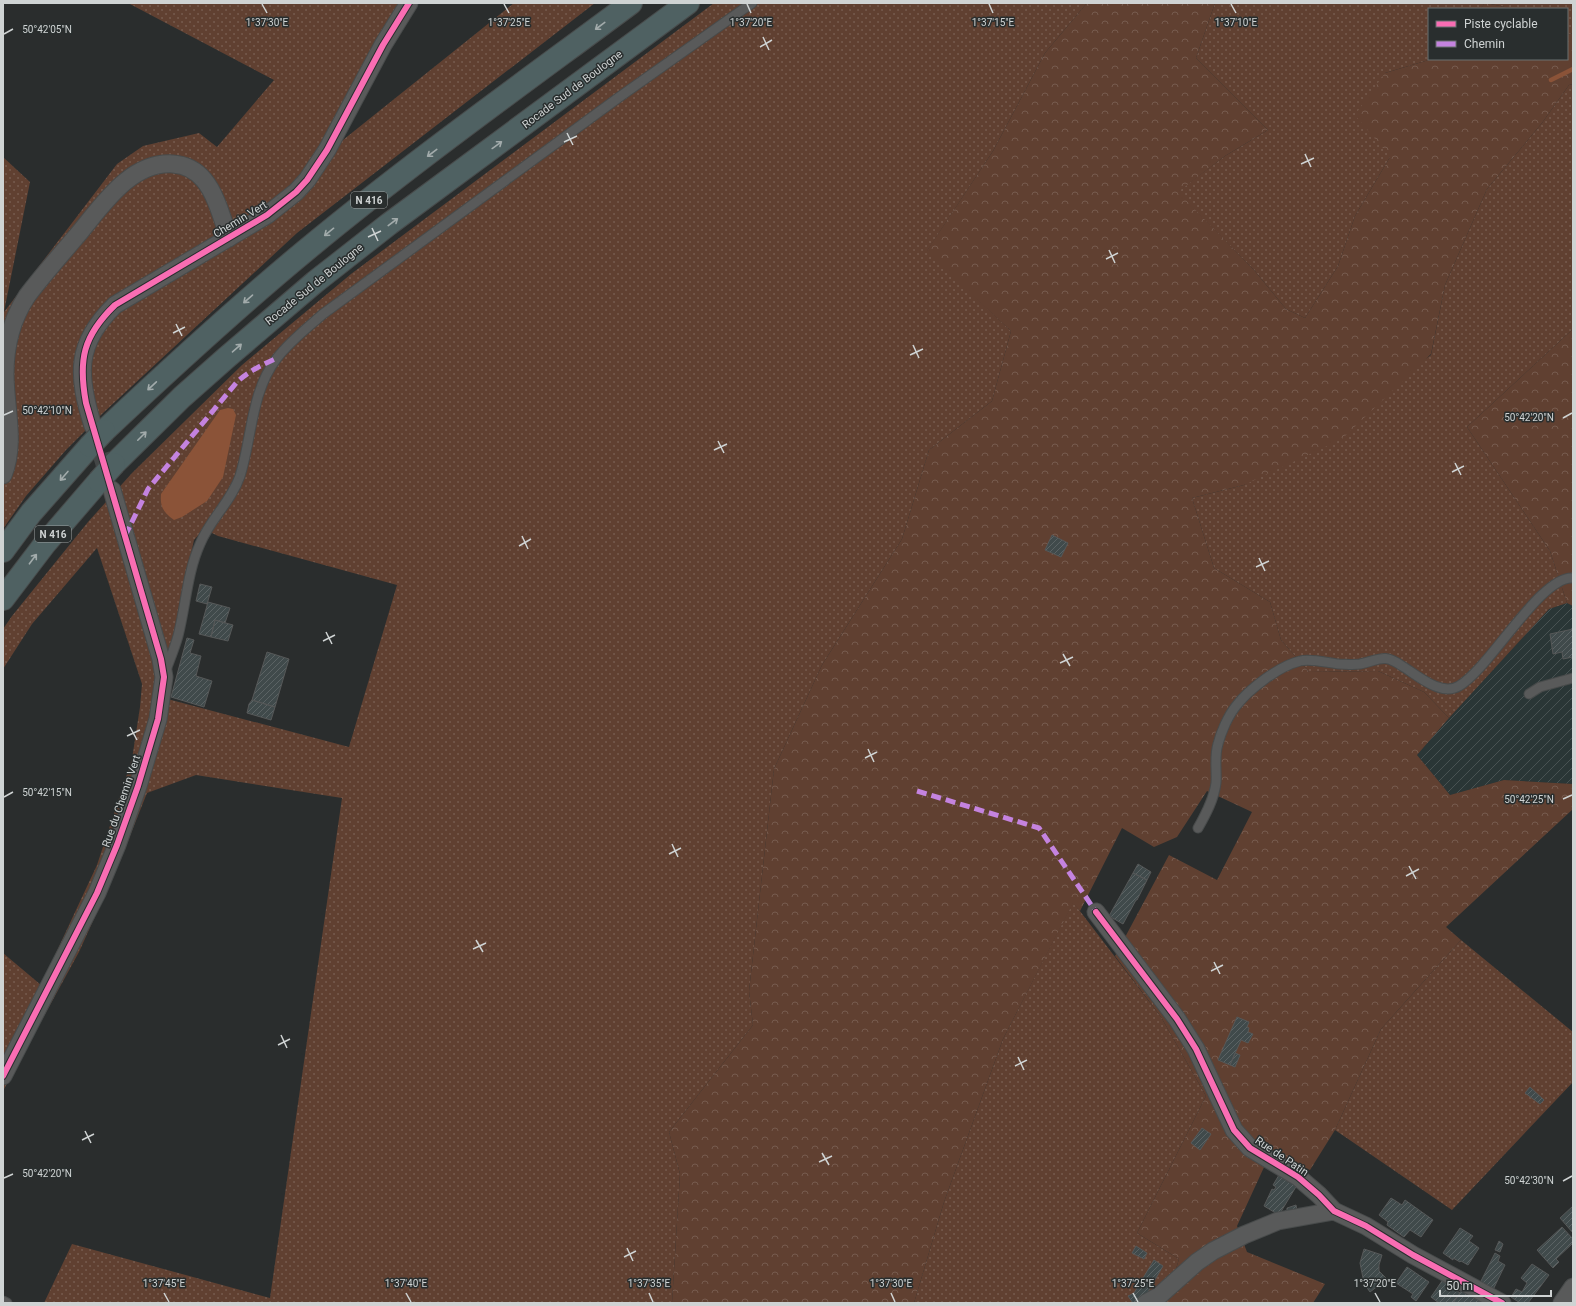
<svg xmlns="http://www.w3.org/2000/svg" width="1576" height="1306" viewBox="0 0 1576 1306" font-family="Roboto,sans-serif">
<defs>
<pattern id="industrial-furrows" width="10" height="10" patternUnits="userSpaceOnUse"><rect width="10" height="10" fill="#2a3636"/><path d="M-1 1l2-2M0 10L10 0M9 11l2-2" fill="none" stroke="#485252"/></pattern>
<pattern id="grass-dots" width="8" height="8" patternUnits="userSpaceOnUse"><rect width="8" height="8" fill="#604031"/><path d="M2 2h.1M6 6h.1" fill="none" stroke="#765b4e" stroke-width="1.8" stroke-linecap="round"/></pattern>
<pattern id="forest-crowns" width="20" height="18" patternUnits="userSpaceOnUse"><rect width="20" height="18" fill="#604031"/><path d="M2 6a3 3 0 1 1 6 0M12 15a3 3 0 1 1 6 0" fill="none" stroke="#765b4e"/></pattern>
<pattern id="building-hatch" width="6" height="6" patternUnits="userSpaceOnUse"><rect width="6" height="6" fill="#404a4b"/><path d="M-1 1l2-2M0 6l6-6M5 7l2-2" fill="none" stroke="#5b6364"/></pattern>
</defs>
<rect width="100%" height="100%" fill="#2a2d2d"/>
<!-- industrial -->
<path fill="url(#industrial-furrows)" d="M1567,603L1573,606V784L1504,780L1450,795L1417,755L1449,718L1549,609Z"/>
<!-- grass -->
<path fill="url(#grass-dots)" fill-rule="evenodd" d="M128,3H415L338,144L514,3H595L297,233L103,413L66,450L26,496L3,529V157L30,182L4,312L117,164L143,146L199,133L217,147L274,80Z
M714,3H1087L1045,53L993,151L927,251L1011,331L992,401L929,450L902,539L822,665L774,769L749,991L753,1025L669,1132L680,1174L672,1303H44L72,1244L270,1298L342,798L196,775L147,793L120,861L79,952L3,1091V953L41,985L97,865L132,759L140,707L142,684L97,548L32,624L3,669V629L12,616L88,522L132,473L242,365L351,274ZM204,529L218,536L397,585L349,747L160,697L194,540Z
M1215,3H1485L1480,9H1429V59H1432L1385,73L1390,157L1355,216L1338,266L1305,318L1286,309L1254,270L1177,192L1225,156L1268,130L1196,58Z
M1486,3H1573V33L1567,35V9H1514Z
M1573,84V329L1467,427L1550,551L1567,603L1549,609L1449,718L1424,692L1378,671L1309,672L1281,640L1270,602L1214,568L1192,498L1244,485L1431,355L1445,285L1487,189L1542,123L1569,85Z
M1073,902L1161,1017L1206,1096L1137,1233L1179,1259L1167,1299L1161,1303H914L944,1202L1003,1039Z
M1461,940L1573,1032V1082L1452,1210L1335,1130L1381,1029Z"/>
<!-- forest -->
<path fill="url(#forest-crowns)" d="M1087,3H1215L1196,58L1268,130L1225,156L1178,192L1254,270L1286,309L1305,318L1338,266L1355,216L1390,157L1355,115L1385,73L1432,59H1567V35L1573,33V84L1569,85L1542,123L1487,189L1445,285L1431,354L1342,439L1244,485L1192,498L1214,568L1270,602L1281,640L1309,672L1378,671L1424,692L1449,718L1417,755L1450,795L1504,780L1573,784V809L1446,927L1461,940L1381,1029L1335,1130L1310,1170L1271,1152L1237,1226L1247,1252L1325,1284L1313,1303H1161L1167,1299L1179,1259L1137,1233L1206,1096L1161,1017L1115,956L1169,855L1217,880L1252,812L1207,791L1177,837L1154,847L1122,828L1080,911L1073,903L1003,1039L944,1202L914,1303H672L680,1174L669,1132L753,1025L749,991L774,769L822,665L902,539L929,450L992,401L1011,331L926,252L993,151L1045,53Z
M1485,3H1486L1514,9H1480Z
M1573,329V606L1567,603L1550,551L1467,427Z"/>
<!-- water -->
<path fill="#8b5338" d="M228,408L233,409L236,415L223,477L207,501L182,517L174,520C163,512 160,507 161,494L220,410Z"/>
<g fill="none" stroke-linecap="round" stroke-linejoin="round">
<!-- stream -->
<path stroke="#8b5338" stroke-width="4.5" d="M1551,80L1573,69"/>
</g>
<!-- building -->
<path fill="url(#building-hatch)" stroke="#565858" d="M1052,535L1068,543L1061,557L1045,550Z
M200,584L212,587L207,604L196,601Z
M208,602L230,608L225,623L215,620L211,637L199,634Z
M215,620L233,625L228,641L211,637Z
M1573,629V657L1563,659L1562,652L1553,654L1550,634Z
M187,638L194,640L190,653L201,656L196,676L212,681L204,707L171,697Z
M267,652L289,659L275,707L252,700Z
M252,700L275,707L271,720L247,713L249,704Z
M1138,864L1151,872L1147,880L1133,873Z
M1133,873L1147,880L1137,900H1136L1123,924L1109,916Z
M1237,1017L1249,1022L1247,1027L1249,1028L1248,1032L1253,1034L1248,1043L1241,1040L1230,1065L1218,1060Z
M1235,1053L1240,1055L1235,1067L1230,1065Z
M1530,1087L1544,1100L1540,1104L1525,1093Z
M1202,1128L1211,1134L1200,1150L1191,1143Z
M1279,1175L1297,1185L1279,1215L1264,1206L1272,1189L1274,1190L1276,1187L1273,1185Z
M1391,1198L1402,1205L1405,1200L1433,1220L1421,1237L1410,1230L1404,1237L1387,1225L1388,1222L1379,1215Z
M1296,1205L1297,1210L1285,1211L1287,1210V1208Z
M1573,1206V1233L1560,1218Z
M1562,1227L1573,1239V1243L1556,1259L1559,1262L1553,1268L1537,1250Z
M1460,1228L1473,1236L1469,1241L1479,1248L1468,1265L1461,1261L1460,1262L1453,1258V1260L1443,1253Z
M1499,1241L1503,1244L1500,1252L1495,1250Z
M1136,1246L1147,1253L1144,1259L1132,1253Z
M1364,1249L1382,1255L1379,1265V1271L1387,1279L1370,1292L1365,1285L1367,1283L1363,1278L1360,1263Z
M1495,1253L1500,1256L1498,1261L1505,1265L1492,1292L1479,1285Z
M1154,1260L1163,1266L1145,1297L1133,1303L1128,1296L1134,1293Z
M1532,1264L1549,1275L1528,1303H1520L1511,1297L1516,1289L1522,1292L1527,1283L1521,1278Z
M1407,1267L1429,1282L1416,1301L1411,1297L1413,1294L1396,1283Z
M1442,1281L1460,1293L1453,1303H1439L1431,1297Z
M1464,1287L1485,1299L1483,1303H1453Z"/>
<g fill="none" stroke-linecap="round" stroke-linejoin="round">
<!-- street-tunnel -->
<path stroke="#434646" stroke-width="17" stroke-dasharray="17 8" stroke-linecap="butt" d="M94,430L109,481"/>
<!-- lane casing -->
<g stroke="#484b4b" stroke-width="11">
<path id="lane" d="M166,670C170,659 175,647 178,636C186,605 187,573 200,544C210,519 231,502 240,476C252,438 251,391 277,358C290,341 307,328 323,314L618,98L752,3
M1529,694L1540,687L1573,678
M1198,828C1206,814 1214,799 1216,783C1217,771 1214,756 1218,744C1221,732 1228,716 1236,706C1249,689 1279,666 1300,661C1310,658 1328,663 1339,664C1345,664 1353,665 1360,664C1380,660 1383,653 1402,666C1417,675 1441,697 1459,686C1490,668 1541,575 1573,578
M3,1301L7,1303"/>
</g>
<!-- street casing -->
<g stroke="#484b4b" stroke-width="19">
<path id="street" d="M93,426C77,375 75,344 115,305L267,215L296,192L307,180L327,150L383,45L409,3
M3,475C16,443 5,407 5,374C5,346 11,320 27,296C42,276 59,257 75,238C100,209 129,161 173,164C186,165 196,170 204,180C216,194 223,221 229,238
M1096,912L1177,1019L1196,1049L1234,1130L1250,1148L1298,1177L1319,1195L1334,1211L1366,1226L1413,1255L1502,1303
M3,1076L97,893L117,845L138,786L158,719L164,677L161,659L112,490
M1146,1303L1159,1296L1197,1262L1213,1251L1244,1235L1278,1221L1334,1211
M1562,1303L1573,1287"/>
</g>
<!-- highway casing -->
<g stroke="#484b4b" stroke-width="24">
<path id="highway" d="M104,431C170,369 236,308 305,251C410,164 522,84 631,3
M114,464L182,397L226,358L315,282L389,224L688,3
M3,551L31,513L90,446
M3,599L44,545L99,481"/>
</g>
<!-- lane -->
<use href="#lane" stroke="#595a5a" stroke-width="9"/>
<!-- street -->
<use href="#street" stroke="#595a5a" stroke-width="17"/>
<!-- highway -->
<use href="#highway" stroke="#4f6162" stroke-width="22"/>
<!-- highway-bridge casing -->
<g stroke="#484b4b" stroke-width="24" stroke-linecap="butt">
<path id="highway-bridge" d="M90,446L104,431
M99,481L114,464"/>
</g>
<!-- highway-bridge -->
<use href="#highway-bridge" stroke="#4f6162" stroke-width="22"/>
<!-- quiet -->
<path stroke="#c483df" stroke-width="5" stroke-dasharray="10 5" stroke-linecap="butt" d="M125,536L148,489L237,382C249,371 262,365 277,358
M917,791L1039,828L1096,912"/>
<!-- cycleway casing -->
<g stroke="#292e2e" stroke-width="8">
<path id="cycleway" d="M1096,912L1177,1019L1196,1049L1234,1130L1250,1148L1298,1177L1319,1195L1334,1211L1366,1226L1413,1255L1502,1303
M3,1076L97,893L117,845L138,786L158,719L164,677L161,659L86,403C78,360 83,336 115,305L267,215L296,192L307,180L327,150L383,45L409,3"/>
</g>
<!-- cycleway -->
<use href="#cycleway" stroke="#f96db3" stroke-width="6"/>
</g>
<!-- one-way arrows -->
<defs><path id="oneway-shaft" d="M-6 0H5M1.5-3L5.5 0L1.5 3" fill="none" stroke-width="1.6" stroke-linecap="round" stroke-linejoin="round"/></defs>
<g stroke="#a2abab">
<use href="#oneway-shaft" transform="translate(600 26) rotate(143)"/>
<use href="#oneway-shaft" transform="translate(497 145) rotate(-36)"/>
<use href="#oneway-shaft" transform="translate(432 153) rotate(143)"/>
<use href="#oneway-shaft" transform="translate(393 222) rotate(-37)"/>
<use href="#oneway-shaft" transform="translate(329 232) rotate(141)"/>
<use href="#oneway-shaft" transform="translate(248 299) rotate(139)"/>
<use href="#oneway-shaft" transform="translate(237 348) rotate(-41)"/>
<use href="#oneway-shaft" transform="translate(152 386) rotate(137)"/>
<use href="#oneway-shaft" transform="translate(142 436) rotate(-45)"/>
<use href="#oneway-shaft" transform="translate(64 476) rotate(131)"/>
<use href="#oneway-shaft" transform="translate(33 559) rotate(-53)"/>
</g>
<!-- ticks -->
<path fill="none" stroke="#cfd3d3" stroke-width="1.5" d="M262,4L267,13M504,4L509,13M747,4L751,13M989,4L993,13M1231,4L1236,13M4,34L13,29M763,37L769,50M760,47L772,40M567,133L573,145M564,142L577,136M1305,154L1311,167M1301,164L1314,158M372,228L378,241M368,237L381,231M1109,250L1115,263M1106,259L1118,253M176,324L182,336M173,333L185,327M913,345L919,358M910,355L923,349M4,415L13,411M1563,418L1572,413M718,441L724,453M714,450L727,444M1455,463L1461,475M1452,472L1464,466M522,536L528,549M519,546L531,539M1259,558L1265,571M1256,567L1269,561M326,632L332,644M323,641L335,635M1063,654L1070,666M1060,663L1073,657M130,727L137,740M127,736L140,730M868,749L874,762M865,758L877,752M4,797L13,792M1563,799L1572,795M672,844L678,857M669,854L681,848M1409,866L1416,879M1406,876L1419,869M476,940L483,952M473,949L486,943M1214,962L1220,974M1211,971L1223,965M281,1035L287,1048M278,1045L290,1039M1018,1057L1024,1070M1015,1066L1027,1060M85,1131L91,1143M82,1140L94,1134M822,1153L829,1165M819,1162L832,1156M4,1178L13,1174M1563,1181L1572,1176M627,1248L633,1261M624,1257L636,1251M164,1293L169,1302M406,1293L411,1302M649,1293L653,1302M891,1293L895,1302M1133,1293L1138,1302M1375,1293L1380,1302"/>
<g text-anchor="middle" stroke-width="3" stroke-linejoin="round" paint-order="stroke">
<!-- shield labels -->
<g fill="#292e2e" stroke="#9da2a2" stroke-width="1">
<rect x="351" y="192" width="36" height="16" rx="3"/>
<rect x="35" y="526" width="36" height="16" rx="3"/>
</g>
<g font-size="10" font-weight="bold" fill="#cfd3d3">
<text x="369" y="204">N 416</text>
<text x="53" y="538">N 416</text>
</g>
<!-- street labels -->
<g font-size="11" fill="#cfd3d3" stroke="#292e2e">
<text transform="translate(572 89) rotate(-37)" y="4">Rocade Sud de Boulogne</text>
<text transform="translate(240 219) rotate(-31)" y="4">Chemin Vert</text>
<text transform="translate(314 284) rotate(-39)" y="4">Rocade Sud de Boulogne</text>
<text transform="translate(121 801) rotate(-71)" y="4">Rue du Chemin Vert</text>
<text transform="translate(1282 1156) rotate(34)" y="4">Rue de Patin</text>
</g>
</g>
<g font-size="10" text-anchor="middle" fill="#cfd3d3" stroke="#292e2e" stroke-width="3" stroke-linejoin="round" paint-order="stroke">
<text x="267" y="26">1°37'30"E</text>
<text x="509" y="26">1°37'25"E</text>
<text x="751" y="26">1°37'20"E</text>
<text x="993" y="26">1°37'15"E</text>
<text x="1236" y="26">1°37'10"E</text>
<text x="47" y="33">50°42'05"N</text>
<text x="47" y="414">50°42'10"N</text>
<text x="1529" y="421">50°42'20"N</text>
<text x="47" y="796">50°42'15"N</text>
<text x="1529" y="803">50°42'25"N</text>
<text x="47" y="1177">50°42'20"N</text>
<text x="1529" y="1184">50°42'30"N</text>
<text x="164" y="1287">1°37'45"E</text>
<text x="406" y="1287">1°37'40"E</text>
<text x="649" y="1287">1°37'35"E</text>
<text x="891" y="1287">1°37'30"E</text>
<text x="1133" y="1287">1°37'25"E</text>
<text x="1375" y="1287">1°37'20"E</text>
</g>
<!-- border -->
<rect width="1576" height="1306" fill="none" stroke="#cfd3d3" stroke-width="8"/>
<!-- legend -->
<rect x="1428" y="8" width="140" height="52" fill="#292e2e" stroke="#6b7070"/>
<rect x="1436" y="21" width="20" height="6" fill="#f96db3" stroke="#6b7070"/>
<text x="1464" y="28" font-size="12" fill="#cfd3d3">Piste cyclable</text>
<rect x="1436" y="41" width="20" height="6" fill="#c483df" stroke="#6b7070"/>
<text x="1464" y="48" font-size="12" fill="#cfd3d3">Chemin</text>
<!-- scale -->
<path d="M1440 1290v6h111v-6" fill="none" stroke="#cfd3d3" stroke-width="2"/>
<text x="1446" y="1290" font-size="12" fill="#cfd3d3" stroke="#292e2e" stroke-width="3" paint-order="stroke">50 m</text>
</svg>
